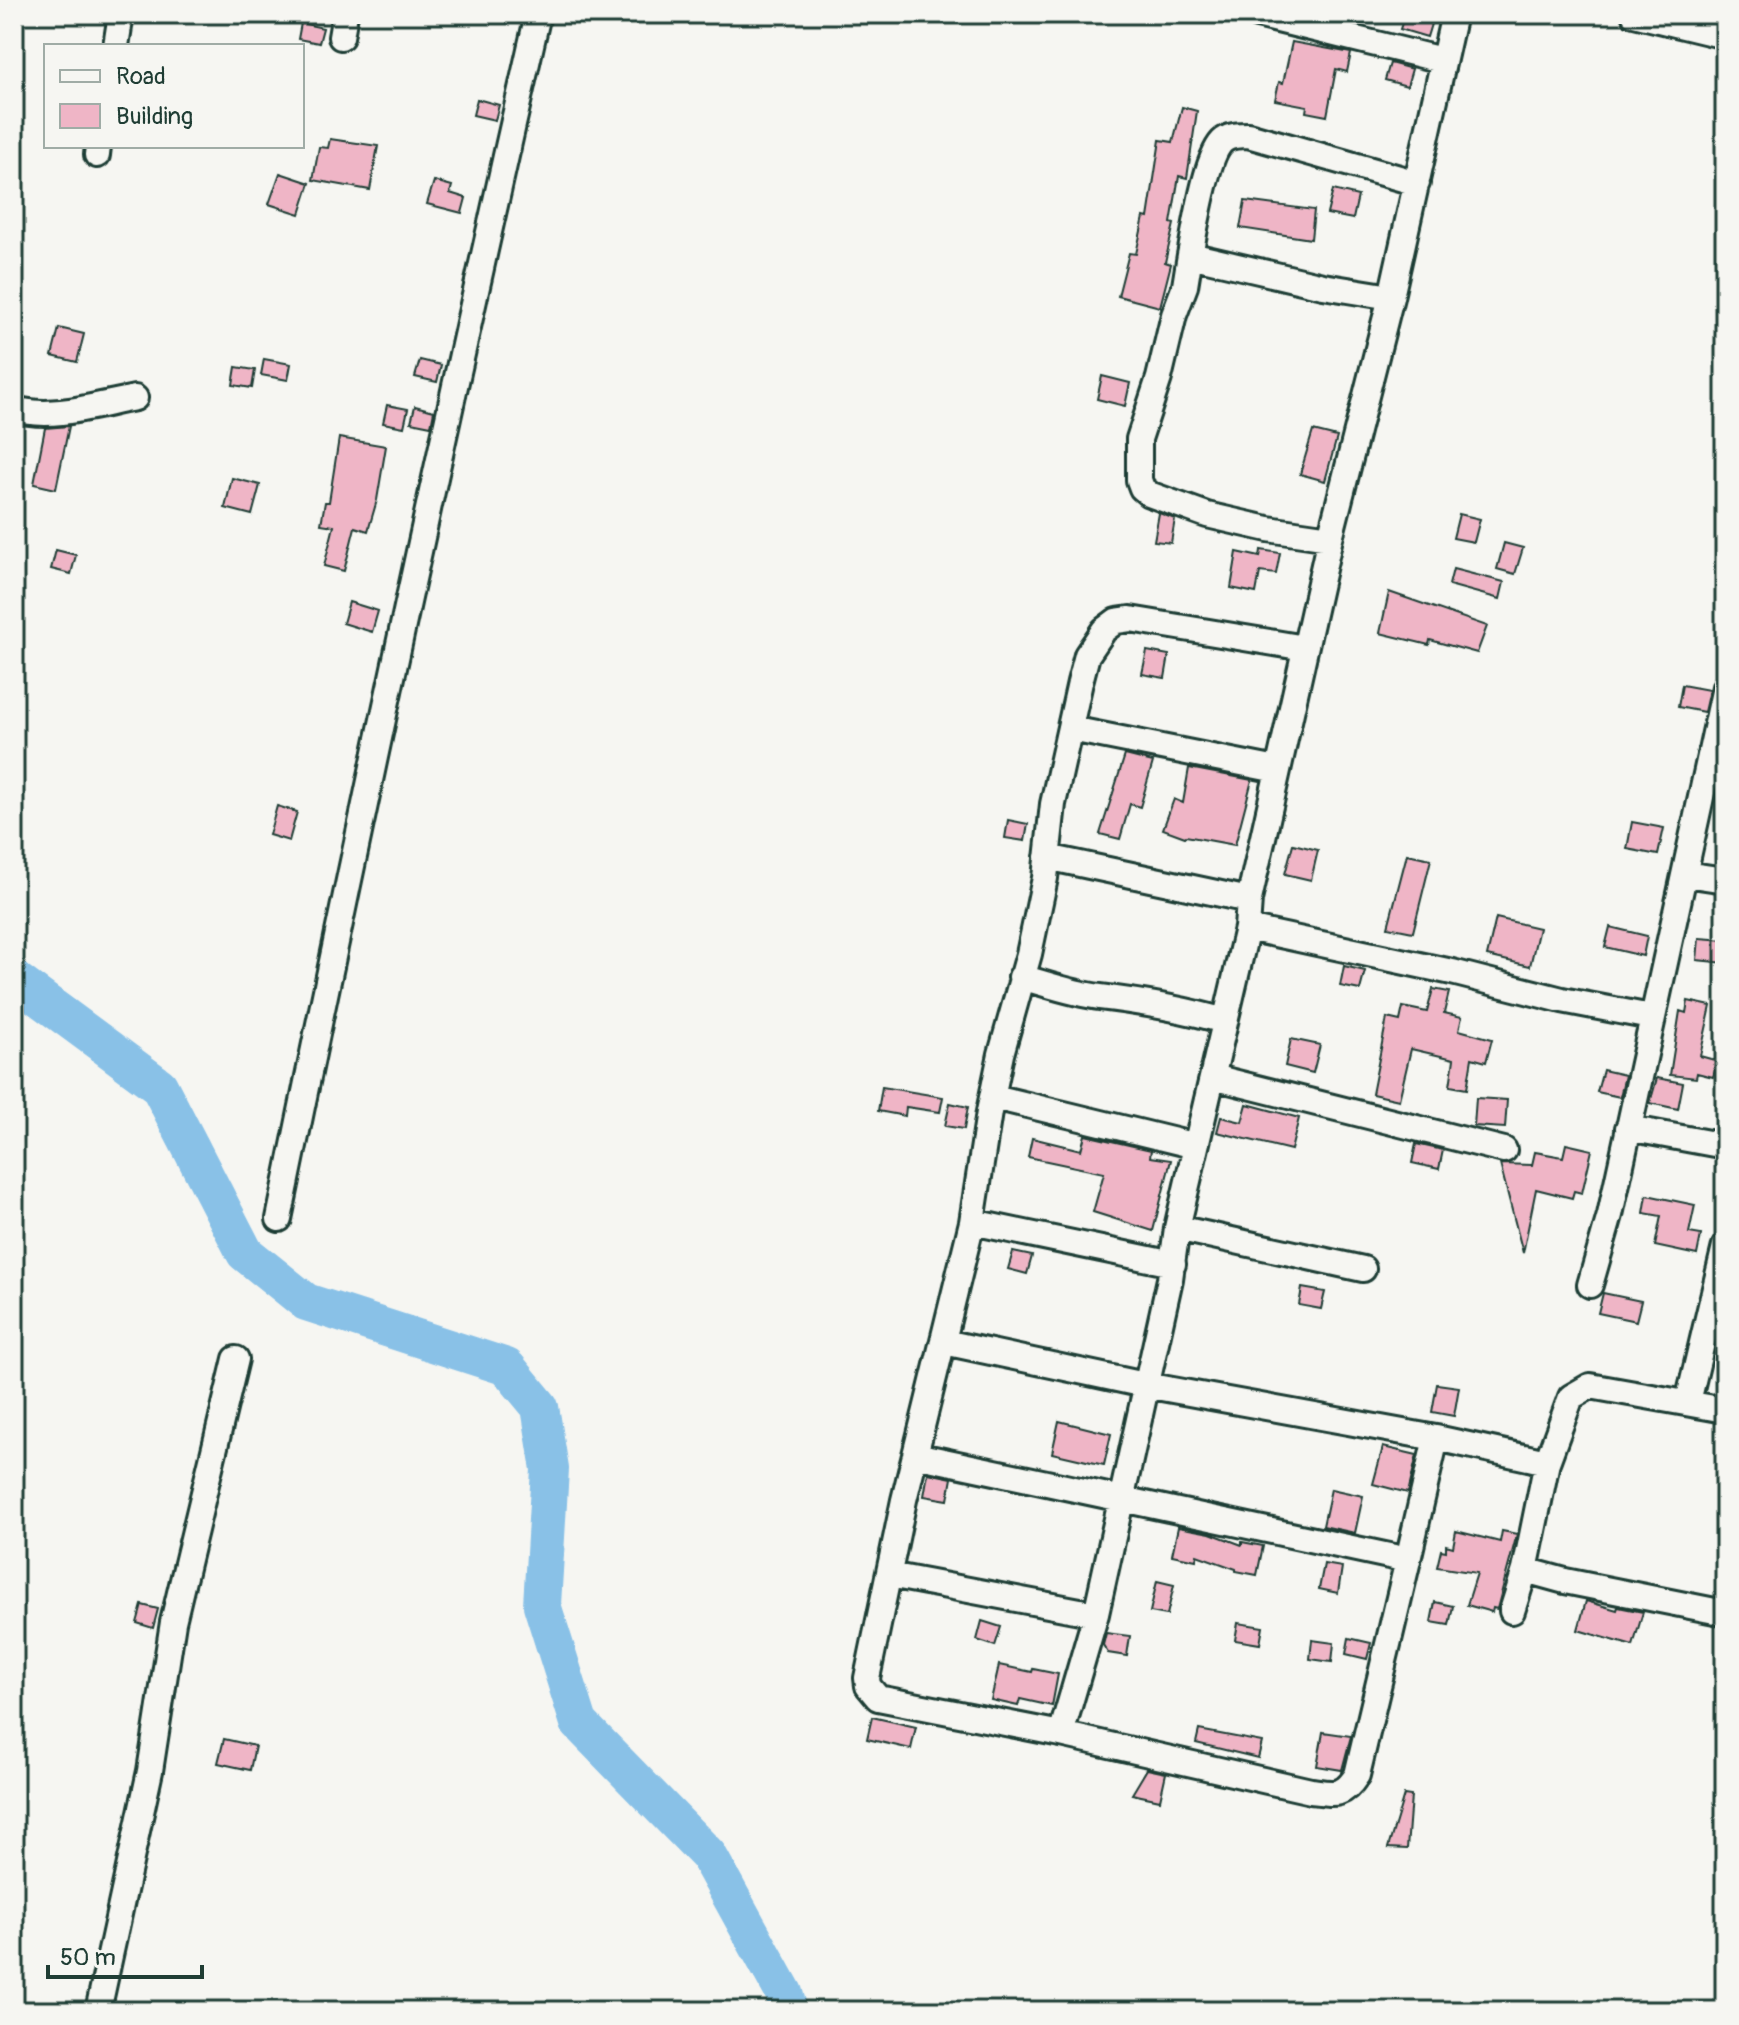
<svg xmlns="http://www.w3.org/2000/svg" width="1739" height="2025" viewBox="0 0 1739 2025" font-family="Pangolin,sans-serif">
<rect width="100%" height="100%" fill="#f6f6f2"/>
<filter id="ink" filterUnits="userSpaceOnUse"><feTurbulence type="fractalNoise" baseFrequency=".0125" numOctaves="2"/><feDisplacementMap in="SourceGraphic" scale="16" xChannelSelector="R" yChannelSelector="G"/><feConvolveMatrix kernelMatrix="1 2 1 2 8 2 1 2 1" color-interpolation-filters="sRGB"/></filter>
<g filter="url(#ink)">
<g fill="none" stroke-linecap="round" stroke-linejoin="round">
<!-- river -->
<path stroke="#89c1e7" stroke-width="38" d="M14,979L159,1086L245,1253L306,1302L507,1367L540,1407L550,1469L542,1605L579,1723L708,1855L784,1993L789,2011"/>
</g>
<!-- building -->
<path fill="#efb5c6" stroke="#1f3d34" stroke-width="2" d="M1405,14H1434L1427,37L1400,29Z
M301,23L323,28L319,43L298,39Z
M1292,42L1351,53L1347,72L1336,69L1327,116L1306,112L1307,106L1275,100L1279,82L1283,83Z
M1390,63L1412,69L1407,86L1385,80Z
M477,99L499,105L495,120L473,115Z
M1182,107L1197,111L1187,178L1179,176L1171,223L1174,224L1165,262L1171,264L1160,307L1118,296L1129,253L1136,254L1144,217L1148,218L1160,140L1173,142Z
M330,139L378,146L370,190L313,180L319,147L328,148Z
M280,173L310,183L300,214L269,204Z
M434,181L452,186L450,193L466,198L462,213L427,204Z
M1333,190L1358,196L1353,219L1327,214Z
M1245,201L1314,210L1311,239L1240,228Z
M59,328L84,334L77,362L52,356Z
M264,359L291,364L288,380L261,375Z
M420,360L441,365L437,382L415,377Z
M236,367L255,370L252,388L233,385Z
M1102,376L1130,383L1125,406L1097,399Z
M387,405L408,409L404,427L383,423Z
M415,406L434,411L431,426L411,422Z
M69,426L56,489L34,484L45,428Z
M1313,431L1337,437L1325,481L1300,474Z
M339,438L386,446L377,500L368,531L355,527L344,571L324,566L334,526L321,524L325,502H329Z
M232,478L260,485L252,515L225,508Z
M1159,513L1175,519L1171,543L1154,541Z
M1459,514L1480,519L1474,542L1453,538Z
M1504,543L1523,548L1515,574L1497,569Z
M56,550L76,555L71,574L51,569Z
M1261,550L1280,553L1276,574L1260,572L1256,593L1231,588L1237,552L1260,557Z
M1453,569L1504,582L1500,599L1449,585Z
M1389,592L1487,626L1477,653L1430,640L1429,645L1380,633Z
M349,602L378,611L372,632L343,623Z
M1147,651L1169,655L1165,678L1142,674Z
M1682,685L1709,690L1704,712L1678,707Z
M1125,755L1153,762L1140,807L1130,804L1120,839L1100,834Z
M1189,768L1252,780L1235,845L1186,836L1185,837L1163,829L1174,799L1183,803Z
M277,806L297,812L289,841L269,835Z
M1008,820L1028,824L1025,841L1005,838Z
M1632,822L1664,828L1658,855L1627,849Z
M1293,844L1318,850L1311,880L1285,874Z
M1407,854L1431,859L1413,932L1388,927Z
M1496,918L1539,928L1530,966L1487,956Z
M1610,927L1647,936L1643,956L1605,947Z
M1699,938L1725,940V963L1697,960Z
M1344,966L1365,971L1360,990L1340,986Z
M1433,989L1449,992L1444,1013L1462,1017L1459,1030L1492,1039L1486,1062L1472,1058L1467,1089L1450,1086L1454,1059L1411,1049L1399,1100L1372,1094L1387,1018L1400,1021L1403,1007L1427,1012Z
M1688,1001L1711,1006L1700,1056L1718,1061L1713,1077L1697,1073L1696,1078L1670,1075L1680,1011L1686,1013Z
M1291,1039L1320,1045L1313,1073L1285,1066Z
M1603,1070L1625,1075L1620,1097L1597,1092Z
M1657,1078L1683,1083L1678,1109L1650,1103Z
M882,1087L943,1097L940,1112L906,1107L905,1116L878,1111Z
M1476,1098L1507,1100L1505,1128L1474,1126Z
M950,1103L968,1107L964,1129L945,1126Z
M1247,1104L1299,1118L1291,1150L1217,1132L1221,1117L1242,1122Z
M1085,1135L1151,1150L1150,1157L1171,1160L1153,1231L1093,1212L1104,1173L1028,1157L1032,1138L1081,1150Z
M1416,1144L1443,1150L1439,1169L1412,1163Z
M1566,1144L1592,1150L1582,1193L1574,1191L1572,1198L1536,1189L1523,1253L1500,1164L1532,1165L1535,1152L1563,1157Z
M1647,1195L1695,1205L1689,1233L1701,1235L1697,1255L1655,1246L1661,1216L1644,1213Z
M1013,1252L1032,1256L1027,1274L1008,1269Z
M1302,1288L1325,1292L1321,1309L1299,1305Z
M1603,1293L1641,1301L1636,1321L1598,1313Z
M1437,1384L1459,1387L1454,1416L1432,1412Z
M1059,1421L1111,1434L1104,1465L1052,1453Z
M1383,1447L1417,1455L1408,1493L1373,1484Z
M928,1473L952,1478L948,1500L924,1496Z
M1331,1489L1363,1496L1355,1533L1323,1526Z
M1178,1527L1210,1533L1242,1545V1542L1263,1546L1257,1575L1236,1571V1569L1197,1555L1196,1560L1172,1555Z
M1456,1531L1500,1542L1502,1531L1517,1534L1497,1609L1493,1608L1492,1612L1467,1605L1477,1573L1437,1567L1441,1550L1446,1551V1545L1453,1547Z
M1324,1564L1342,1567L1338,1593L1319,1589Z
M1157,1581L1174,1585L1167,1615L1150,1612Z
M1586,1601L1617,1610L1618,1607L1643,1612L1633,1646L1578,1630Z
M1435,1602L1453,1606L1449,1625L1431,1622Z
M142,1605L158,1609L153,1628L137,1623Z
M982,1621L1001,1627L995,1646L977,1640Z
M1238,1623L1263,1627L1260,1644L1235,1640Z
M1106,1633L1130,1636L1127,1656L1108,1653L1103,1645Z
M1349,1638L1371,1643L1367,1659L1346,1654Z
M1312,1640L1334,1643L1332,1662L1310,1659Z
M999,1665L1032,1672L1033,1669L1058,1674L1052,1706L1020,1699L1018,1706L991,1700Z
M872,1717L916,1727L911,1749L867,1739Z
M1199,1730L1262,1742L1258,1758L1196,1743Z
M1323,1732L1351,1736L1342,1770L1317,1766Z
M224,1739L255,1746L250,1770L218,1763Z
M1147,1769L1166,1773L1160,1800L1132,1794Z
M1404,1795L1411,1796L1407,1849L1388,1848Z"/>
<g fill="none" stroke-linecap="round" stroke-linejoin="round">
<!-- minor casing -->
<g stroke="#1f3d34" stroke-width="30">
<path id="minor" d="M1634,14L1725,36
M1257,15L1442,60
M341,37L345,14
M116,46L121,14
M97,155L98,146
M1190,255C1195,231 1206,153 1224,140C1231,135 1240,135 1248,135L1417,183
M14,409C54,420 96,405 135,398
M1330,538L1268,529L1207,515L1149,494L1142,488L1139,480V439L1159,378L1174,315L1185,286L1190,255L1323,286L1391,297
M1071,729L1277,770
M1047,857L1249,900
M1685,874L1725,880
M1247,928L1452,972L1562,1000L1651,1017
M1021,977C1046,984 1074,994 1100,997C1141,1002 1184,1009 1224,1021
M1213,1077L1504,1150
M994,1097L1196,1146
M1628,1128L1725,1146
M279,1219C361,816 447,415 538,14
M972,1222L1173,1264
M1177,1228L1363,1269
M1590,1285L1610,1215L1725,687
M1688,1402L1725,1246
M1725,1410L1590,1386L1571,1397L1547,1462L1525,1570L1565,1581L1725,1613
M1436,1438L1547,1462
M915,1455L1408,1560L1436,1438L1145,1385L944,1342
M1408,1560L1357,1775C1343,1797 1335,1794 1311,1791L1061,1734L1096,1614L1170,1279L1177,1228L1247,928L1249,900L1330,538L1391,297L1454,14
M889,1575L1096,1614
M1512,1611L1525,1570
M1061,1734L878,1698L868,1686L867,1678L904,1500L972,1222L989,1112L1001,1054L1029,954L1045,878L1053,804L1080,682L1087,655L1104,630L1116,621L1130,619L1305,648
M98,2011L150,1771L173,1622L236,1359"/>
</g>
<!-- minor -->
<use href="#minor" stroke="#f6f6f2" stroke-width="24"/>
</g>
</g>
<!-- margin -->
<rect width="1739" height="2025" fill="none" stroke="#f6f6f2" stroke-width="48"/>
<rect x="24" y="24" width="1691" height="1977" fill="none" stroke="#1f3d34" stroke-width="3" filter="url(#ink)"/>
<!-- legend -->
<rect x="44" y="44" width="260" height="104" fill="#f6f6f2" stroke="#a0aca6" stroke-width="2"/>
<rect x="60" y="70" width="40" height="12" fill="#f6f6f2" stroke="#a0aca6" stroke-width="2"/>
<text x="116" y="84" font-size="24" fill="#1f3d34">Road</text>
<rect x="60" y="104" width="40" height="24" fill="#efb5c6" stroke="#a0aca6" stroke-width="2"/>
<text x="116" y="124" font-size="24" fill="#1f3d34">Building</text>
<!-- scale -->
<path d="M48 1965v12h154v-12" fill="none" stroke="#1f3d34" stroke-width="4"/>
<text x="60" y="1965" font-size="24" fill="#1f3d34" stroke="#f6f6f2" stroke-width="6" paint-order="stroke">50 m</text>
</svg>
